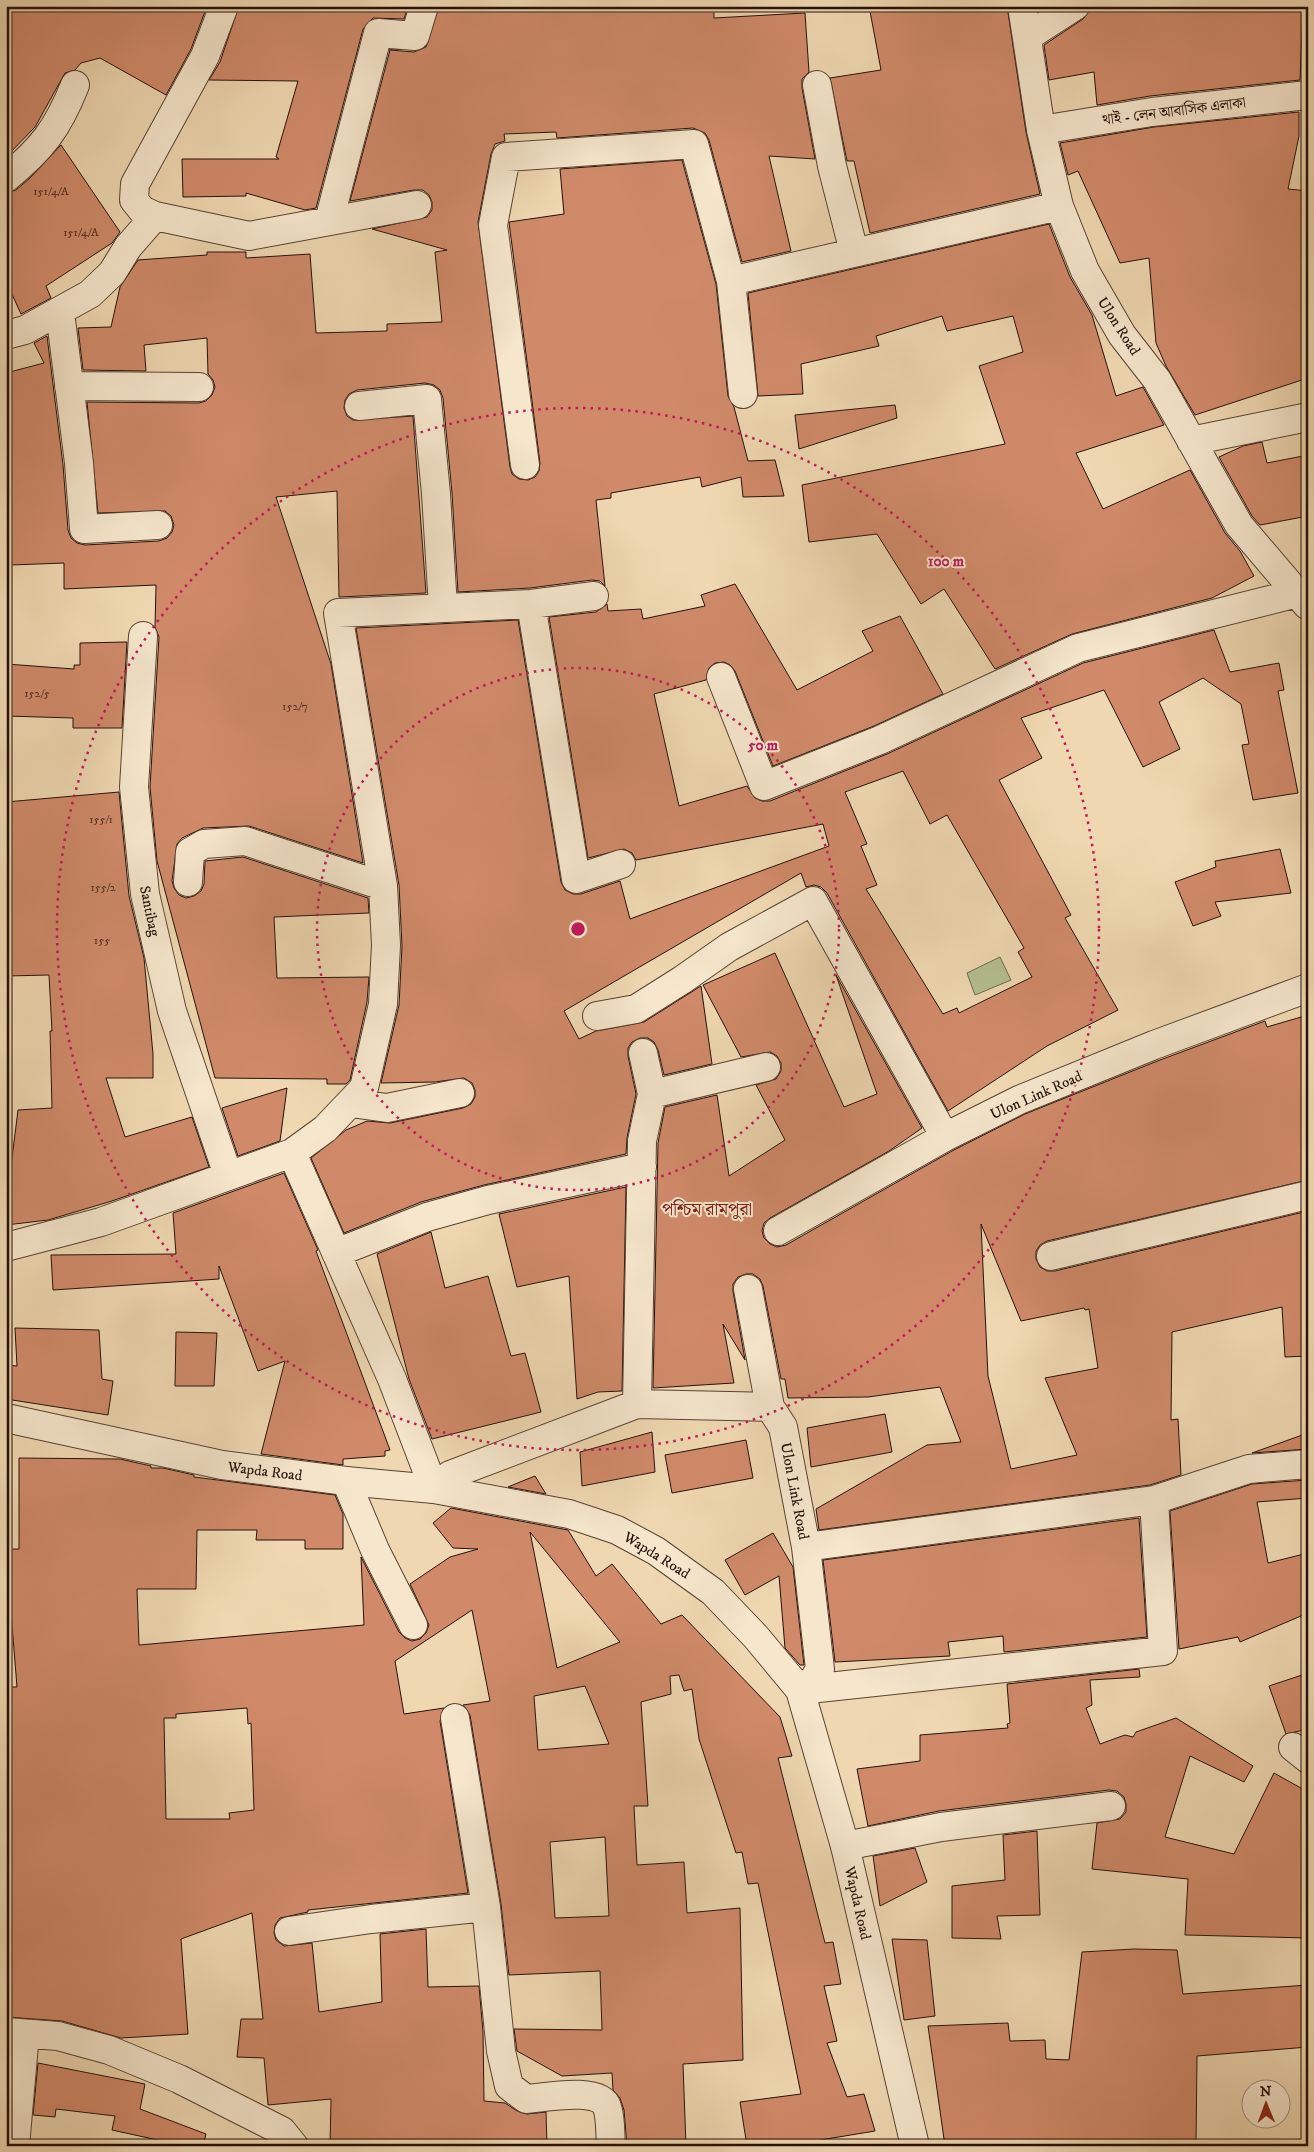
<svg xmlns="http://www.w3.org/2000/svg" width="1314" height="2152" viewBox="0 0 1314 2152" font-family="'IM FELL DW Pica','Noto Serif Bengali',serif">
<rect width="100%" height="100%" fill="#efd8b1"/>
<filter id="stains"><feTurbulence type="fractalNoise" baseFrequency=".004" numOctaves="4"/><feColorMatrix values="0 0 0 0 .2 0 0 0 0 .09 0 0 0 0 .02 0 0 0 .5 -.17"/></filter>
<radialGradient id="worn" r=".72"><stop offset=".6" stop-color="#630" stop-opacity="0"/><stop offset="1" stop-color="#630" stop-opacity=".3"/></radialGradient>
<!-- green -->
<path fill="#b4c090" stroke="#6c684c" d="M1000,957L1011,980L975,995L967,973Z"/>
<!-- building -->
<path fill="#d08a6a" stroke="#251009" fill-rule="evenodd" d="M6,6H207L191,49L166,95L100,58L81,63L75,70L65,73L35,127L6,157Z
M239,6H408L404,19L373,18L363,29L316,208L305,210L246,193V196L183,197L182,159H279L276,157L298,81L209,80L220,62Z
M439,6H714V18L805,13L809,72L802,79V88L815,159L769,156L791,251L742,262L709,140L705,133L693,128L557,138L556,132L504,134L505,141L495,144L491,154L478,222L510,467L512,474L519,479L528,480L535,477L539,471L540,463L509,222L564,214L560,169L682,160L716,284L728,396L734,407L748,461L775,460L784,496L743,497L741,477L702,487L700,477L611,493V498L596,500L605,586L600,581L592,580L530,588L458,592L452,493L443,398L440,390L434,385L425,383L357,390L349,394L345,400L344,408L347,416L353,420L413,416L426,593L339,597L337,491L276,497L331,664L363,863L249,826L203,828L182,838L177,844L172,881L174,888L179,895L186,898L194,896L201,891L204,884L205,861L243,857L368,898L369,913L274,917L277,978L369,977L367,1002L350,1080L346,1084H327V1079L215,1078L157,861L150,787L159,637L155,627L156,585L64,589V563L11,565L9,512H6V373L44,363L34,343L47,336L63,465L68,530L71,538L77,543L85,545L159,541L167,538L172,532L174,525L171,516L165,511L98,513L87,402L199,403L206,401L212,395L215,387L213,380L208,374L207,338L144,345L146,371L83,370L78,328L111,327L120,287L138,260L207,255V252H246V258L310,254L316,333L387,331V324L442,322L435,252L447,250L372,229L427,217L432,210V202L429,195L423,190H414L350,201L390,50L414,52L426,47Z
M869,6H1007L1026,132L1040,194L870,233L854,161H847L830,78L881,70Z
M1107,6H1303L1300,80L1150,96L1097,105L1094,72L1049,80L1044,45L1083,19L1090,10Z
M1299,112V136L1288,189L1308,191V378L1195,415L1166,366L1156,343L1149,258L1120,263L1078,171L1068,175L1060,143L1154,127Z
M61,145L120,232L112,243L46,286L51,298L21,314L6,281V193L16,190L29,179Z
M1049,224L1070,277L1092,315L1116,396L1143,387L1164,425L1076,453L1103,509L1190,470L1225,533L1240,551L1254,576L1212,598L1072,634L995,669L944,589L921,604L877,534L809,542L802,485L1005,444L979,366L1023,352L1013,316L947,331L942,316L876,336L879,346L801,364L803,394L758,396L748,293Z
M895,405L897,418L799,449L795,415Z
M1262,442L1267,463L1308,455V516L1260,525L1252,516L1219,457L1243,446Z
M735,584L797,690L873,651L862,631L900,616L943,694L874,726L773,766L735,671L730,665L724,662L715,663L709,668L706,680L654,694L679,806L747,786L755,798L762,801H770L887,754L1083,663L1214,630L1230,672L1279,663L1284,690L1278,691L1298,793L1253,800L1242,745L1249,744L1241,704L1203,678L1159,702L1180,749L1143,767L1104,690L1021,718L1042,758L999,780L1071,915L1065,918L1118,1010L1047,1046L948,1111L827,893L821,887L814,885L806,887L801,873L564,1011L579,1039L596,1031L644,1022L701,986L712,1064L664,1075L658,1050L654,1042L648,1038H640L632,1042L628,1048V1056L636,1094L627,1138L626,1154L484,1185L421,1202L344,1233L311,1158L346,1130L367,1121L390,1123L463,1108L471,1104L475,1097V1090L472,1083L464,1078L435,1082L381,1083L399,1005L402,946L399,885L356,628L518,620L561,882L565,890L573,894H581L620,881L630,919L829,846L823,824L636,860L632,853L624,849L588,858L549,617L596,612L607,604L608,611L641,609L643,619L705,606L701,595ZM903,771L930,824L947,815L1024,948L1018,952L1032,977L959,1013L957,1008L943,1014L866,889L877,885L861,846L867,844L845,792Z
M127,642L122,728H73V718L6,716V664L74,669V665H80V643Z
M119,792L129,896L144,958L153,1054V1078H106L125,1137L192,1117L209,1167L112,1201L48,1220L6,1225V1206L18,1110L52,1108L50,1031H52L49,975L6,976V802Z
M1280,849L1291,893L1215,902L1221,916L1193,926L1175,882L1216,867L1215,861Z
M775,953L844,1107L877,1094L836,975L922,1128L889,1151L770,1218L764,1223L762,1231L764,1238L770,1244L777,1247L786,1245L952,1151L1025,1114L1160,1060L1265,1021L1267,1027L1308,1015V1180L1047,1241L1040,1245L1036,1251V1259L1040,1267L1047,1271H1055L1308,1211V1356L1285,1357L1282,1307L1172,1332L1171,1420L1178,1419L1181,1475L1150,1485L819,1530L816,1509L927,1445L961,1442L940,1387L868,1397L788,1398L785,1379H781L763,1286L760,1279L753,1274H746L738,1277L733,1284V1291L745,1360L723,1324L734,1383L653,1388L658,1143L665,1107L717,1095L729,1176L785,1140L756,1085L776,1079L781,1071V1063L777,1056L770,1052L741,1057L703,985ZM981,1224L1021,1321L1084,1308L1085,1310L1089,1309L1098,1368L1045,1378L1077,1455L1011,1469L988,1376Z
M287,1088L280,1141L238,1156L222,1108Z
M284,1173L318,1250L316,1251L390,1450L385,1451V1456L343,1459V1465L261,1454L285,1361L258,1371L219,1266V1279L53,1290L51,1255L176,1254L173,1213Z
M626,1187L622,1391L598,1392L577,1399L569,1276L517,1287L499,1214Z
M431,1232L445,1288L488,1276L511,1356L525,1353L541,1412L432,1439L409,1379L377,1254Z
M15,1328L99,1330L102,1379L113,1381L108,1415L6,1399V1365L17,1366Z
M176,1332L217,1333L214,1386H175Z
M885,1414L892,1452L811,1467L807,1428Z
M652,1432L655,1472L582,1486L580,1452Z
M1308,1433V1449L1252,1453Z
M746,1440L753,1478L672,1493L665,1455Z
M19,1458L120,1459L151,1466V1468H163L194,1475V1477L335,1495L343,1514V1549H305V1540H256L257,1530H197L196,1589H137L139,1645L364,1625L361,1557L399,1632L405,1638L412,1641L420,1639L426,1633L429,1625L410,1584L450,1557L478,1549L453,1548L433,1523L451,1508L568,1530L596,1576L612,1564L661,1624L682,1615L780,1717L792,1756L778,1758L825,1943L833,1942L841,1984L824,1986L837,2041L827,2043L847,2097L864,2094L875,2131L784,2146H747L740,2102L801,2094L758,1883L748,1884L742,1852L736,1853L699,1739L692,1689L684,1691L679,1675L670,1676L671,1694L641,1702L648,1806H634L637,1865L684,1862L687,1913L740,1908L743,2060L683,2064L686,2146H627L624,2110L620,2098L613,2090L612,2073L562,2076L517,2051L514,2029L602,2030L600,1971L509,1975L501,1904L470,1715L463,1705L490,1701L472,1610L395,1661L404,1714L444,1708L440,1721L468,1893L308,1910V1912L280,1918L275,1925L274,1933L276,1940L284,1946L312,1943L319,2012L382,2002L380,1934L426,1929L428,1987L479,1986L483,2032L484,2101L505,2103L517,2111L527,2114L546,2112L547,2146H330L331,2099L268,2105L264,2058L237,2057L241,2019H263L252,1913L181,1939L188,2034L121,2038L62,2021L6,2017V1726H10L9,1687H17L10,1600H7L6,1549H19ZM530,1532L606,1625L620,1642L557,1668ZM585,1686L609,1744L538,1750L534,1696ZM247,1708L248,1724L251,1723L254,1810L229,1813L230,1819H166L164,1718H176V1714ZM605,1837L609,1916L555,1918L550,1842Z
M535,1476L546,1494L508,1487L520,1482Z
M1308,1480V1498L1257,1502L1268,1563L1308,1553V1613L1240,1642L1238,1637L1179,1649L1170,1511L1252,1484Z
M1139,1518L1147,1637L1004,1652L1003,1636L948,1642L950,1656L835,1662L823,1560Z
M773,1533L793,1567L804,1665H800L785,1648L779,1576L745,1595L725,1560Z
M1139,1669L1140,1677L1090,1680L1092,1705L1086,1708L1100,1744L1125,1735L1133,1737L1136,1732L1176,1718L1253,1766L1244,1782L1190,1756L1165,1837L1234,1854L1274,1773L1308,1792V1938L1185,1935L1188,1879L1092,1869L1097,1823L1120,1819L1126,1812V1804L1124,1797L1117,1791L1109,1790L939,1811L868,1826L857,1769L920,1761V1735L1008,1728L1007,1724L1010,1723L1007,1684Z
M1308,1673V1729L1286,1734L1269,1686Z
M1037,1831L1040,1915L997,1916L1001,1939L952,1938V1886L1005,1880L1003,1835Z
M915,1848L927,1882L880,1906L873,1856Z
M892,1939L927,1940L935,2016L904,2020Z
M1134,1949L1177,1950L1183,1994L1308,1985V2047L1197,2056L1196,2146H945L928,2026L1008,2023L1010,2041L1045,2040L1046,2059L1069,2060L1082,1952Z
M38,2063L145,2084L140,2109L206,2134L203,2146H185L112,2130L115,2116L56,2109L55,2117L33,2115Z"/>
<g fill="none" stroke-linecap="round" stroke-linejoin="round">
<!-- minor casing -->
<g stroke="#584233" stroke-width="30">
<path id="minor" d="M224,6L205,56L135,184L134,200L142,210L155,216L249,236L417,205
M1022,6L1041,130L1059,206L1085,271L1122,335L1157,380L1239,525L1307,605
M1027,37L1075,6
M817,85L832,166L854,252
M1041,130L1152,112L1308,95
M6,178C42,149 58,128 75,85
M329,221L378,33L415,36L424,6
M731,281L743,394
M60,312L79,463L84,529L158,525
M6,335L25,330L90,294L112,273L128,247L155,216
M69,386L199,387
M359,406L427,399L436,494L443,607
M1191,441L1308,417
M525,465L493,225L506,157L694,144L731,281L1059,206
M531,604L576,879L621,864
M143,636L134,787L145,894L172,1011L228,1175
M721,677L764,786L880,740L1078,648L1298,593
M188,882L190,852L204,844L245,841L383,886
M597,1016L636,1009L682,980L729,947L813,901L945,1137
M652,1094L766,1067
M351,1103L387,1108L460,1093
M292,1153L392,1379L434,1489L450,1475L637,1404L770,1407
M778,1231L945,1137L1019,1100L1154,1045L1308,988
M6,1247L101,1222L292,1153L325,1129L364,1088L383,1004L386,945L383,886L338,613L531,604L594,596
M336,1253L427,1217L488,1200L642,1167
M1051,1256L1308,1195
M748,1289L770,1407L783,1427L806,1547L820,1669L814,1679L800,1690
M637,1404L642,1141L652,1094L643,1053
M346,1481L375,1550L413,1625
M806,1547L1154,1500L1249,1469L1308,1464
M800,1690L1163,1651L1154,1500
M455,1718L486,1907L501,2051L509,2086L526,2099C543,2098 600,2086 607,2107C611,2118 610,2134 611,2146
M1293,1747L1308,1759
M845,1846L941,1827L1111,1806
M289,1931L371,1919L486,1907
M6,2032L58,2036L109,2050L179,2079L282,2131L294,2146
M15,2146L25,2034"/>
</g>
<!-- tertiary casing -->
<g stroke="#584233" stroke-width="30">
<path id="tertiary" d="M6,1418L222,1465L346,1481L434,1489L569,1514L617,1530L656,1551L713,1592L756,1637L800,1690L845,1846L915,2146"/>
</g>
<!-- minor -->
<use href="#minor" stroke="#f5e6cc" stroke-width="28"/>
<!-- tertiary -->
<use href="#tertiary" stroke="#f5e6cc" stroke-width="28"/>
</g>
<!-- distance rings -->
<g fill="none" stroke="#c2185b" stroke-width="2.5" stroke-dasharray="2.5 5">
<circle cx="578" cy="929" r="261"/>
<circle cx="578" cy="929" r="521"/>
</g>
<g text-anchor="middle" stroke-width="4" stroke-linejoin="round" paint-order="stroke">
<!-- number labels -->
<g font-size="12" fill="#502e21">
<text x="51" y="195">151/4/A</text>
<text x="81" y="236">151/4/A</text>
<text x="37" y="697">152/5</text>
<text x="295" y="710">152/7</text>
<text x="101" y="823">155/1</text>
<text x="103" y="891">155/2</text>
<text x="102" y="944">155</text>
</g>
<!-- street labels -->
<g font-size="15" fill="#251009" stroke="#f5e6cc">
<text transform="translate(1174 111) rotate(-7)" y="5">থাই - লেন আবাসিক এলাকা</text>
<text transform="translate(1119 326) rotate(57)" y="5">Ulon Road</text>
<text transform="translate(150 911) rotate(78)" y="5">Santibag</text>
<text transform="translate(1036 1095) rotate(-24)" y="5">Ulon Link Road</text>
<text transform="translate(265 1471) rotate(7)" y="5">Wapda Road</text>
<text transform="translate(795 1491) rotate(79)" y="5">Ulon Link Road</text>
<text transform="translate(657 1555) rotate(32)" y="5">Wapda Road</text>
<text transform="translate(858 1903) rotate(77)" y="5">Wapda Road</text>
</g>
<!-- quarter labels -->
<g font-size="18" fill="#7a1f14" stroke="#f5e6cc">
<text x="707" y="1215">পশ্চিম রামপুরা</text>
</g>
</g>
<circle cx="578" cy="929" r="8" fill="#c2185b" stroke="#f5e6cc" stroke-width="2.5"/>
<g font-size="15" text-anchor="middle" font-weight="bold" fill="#c2185b" stroke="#f5e6cc" stroke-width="4" stroke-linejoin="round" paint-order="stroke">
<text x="946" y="566">100 m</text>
<text x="763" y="750">50 m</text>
</g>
<!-- margin -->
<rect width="1314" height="2152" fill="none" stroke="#efd8b1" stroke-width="25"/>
<rect x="8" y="8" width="1299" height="2137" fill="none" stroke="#251009" stroke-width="2.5"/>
<rect x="12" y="12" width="1289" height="2127" fill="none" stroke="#251009"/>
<!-- north arrow -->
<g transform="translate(1266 2104) rotate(359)"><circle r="24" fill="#f5e6cc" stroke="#a2907e"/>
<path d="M0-4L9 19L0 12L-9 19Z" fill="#8f2418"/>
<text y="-8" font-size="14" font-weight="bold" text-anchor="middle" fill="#251009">N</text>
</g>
<rect width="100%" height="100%" filter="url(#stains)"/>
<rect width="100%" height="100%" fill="url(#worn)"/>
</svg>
